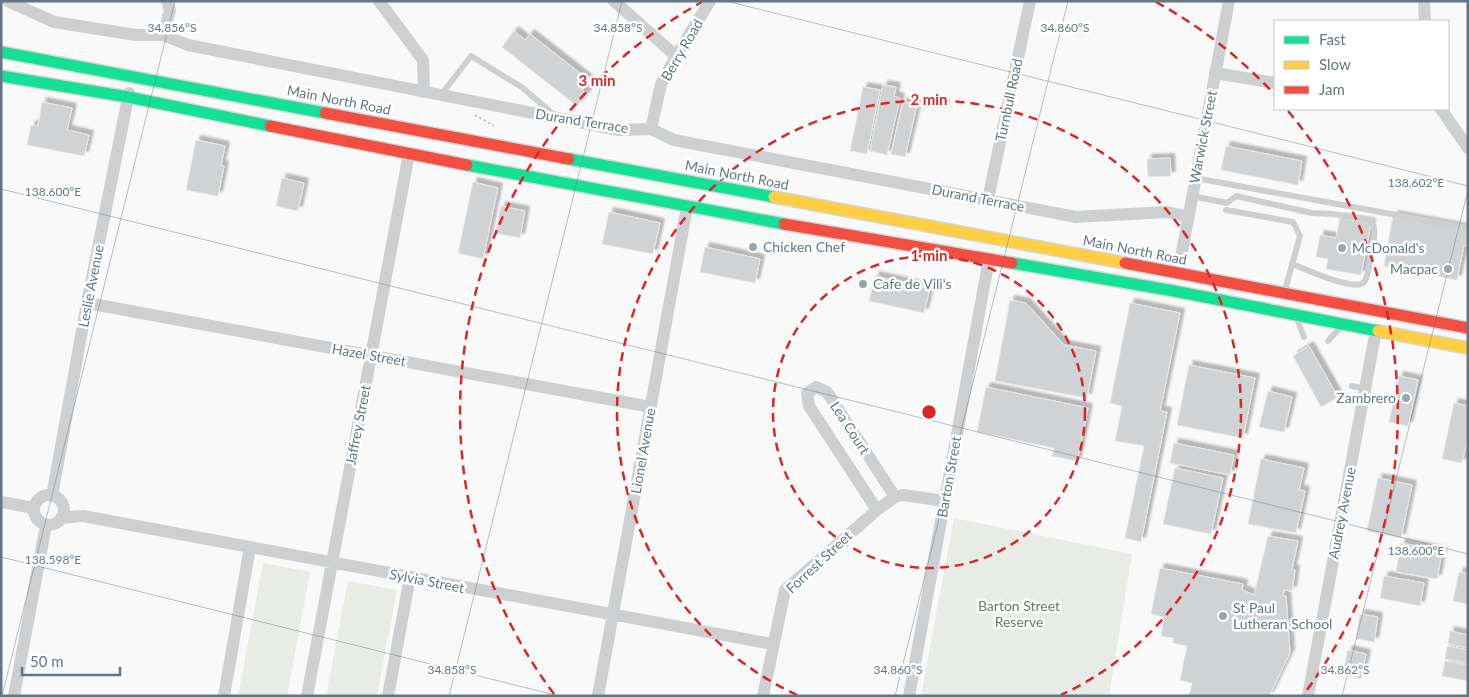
<svg xmlns="http://www.w3.org/2000/svg" width="1469" height="697" viewBox="0 0 1469 697" font-family="Lato,sans-serif">
<defs>
<filter id="shadow"><feDropShadow dx="4.5" dy="-4.5" stdDeviation="1" flood-color="#0004"/></filter>
</defs>
<rect width="100%" height="100%" fill="#f9f9f9"/>
<!-- green -->
<path fill="#e8ebe6" d="M954,518L1132,554L1109,696H921Z
M263,563L310,572L287,696H238Z
M348,581L397,590L377,696H326Z"/>
<!-- building -->
<path fill="#d0d2d3" stroke="#e8e8e8" filter="url(#shadow)" d="M514,31L525,40L530,34L590,81L582,90L587,93L577,106L502,47Z
M883,85L896,87L894,96L900,98L887,155L870,151Z
M863,87L880,90L867,154L850,151Z
M42,102L72,108L67,130L89,135L84,156L27,145L31,125L38,126Z
M903,102L917,105L905,157L891,154Z
M196,140L225,146L221,165L224,166L218,196L186,190Z
M1226,146L1302,161L1298,185L1221,170Z
M1170,158L1171,176L1148,177L1147,159Z
M282,178L304,183L298,211L276,206Z
M473,182L498,188L483,259L458,253Z
M501,206L525,211L520,238L495,233Z
M609,212L660,223L653,254L602,244Z
M1393,215L1468,229V246L1464,245L1457,280L1384,266Z
M1340,218L1371,223L1361,275L1326,269L1328,259L1316,257L1320,235L1336,238Z
M705,247L760,259L755,283L700,272Z
M875,276L930,288L924,313L869,301Z
M1010,300L1026,303L1064,345L1096,351L1087,398L995,381Z
M1130,303L1180,313L1160,411L1167,412L1141,542L1125,538L1144,446L1115,441L1122,406L1110,403Z
M1309,346L1338,397L1321,407L1293,356Z
M1189,365L1255,378L1243,438L1177,425Z
M1399,376L1418,380L1408,426L1389,422Z
M986,387L1088,408L1077,461L1052,456L1054,448L977,432Z
M1268,391L1292,397L1284,432L1259,427Z
M1454,403L1468,406V437L1462,463L1442,459Z
M1174,443L1234,455L1230,475L1170,463Z
M1261,459L1304,468L1299,490L1305,491L1296,533L1248,524Z
M1175,468L1223,478L1211,534L1163,524Z
M1378,478L1412,485L1401,538L1367,531Z
M1268,536L1298,541L1292,569L1295,570L1292,591L1284,590L1283,596H1286L1290,653L1269,696H1189L1192,683L1180,680L1187,646L1173,643V638L1161,636L1164,617L1151,614L1160,568L1243,584L1242,590L1254,595Z
M1401,543L1442,551L1437,579L1396,572Z
M1459,572L1468,574V604L1453,601Z
M1384,576L1424,583L1420,606L1380,598Z
M1360,614L1378,617L1374,642L1356,639Z
M1450,631L1468,635V648L1448,644Z
M1447,646L1468,650V663L1445,659Z
M1348,650L1366,654L1361,679L1342,675Z
M1445,661L1468,665V681L1442,676Z"/>
<g fill="none" stroke-linecap="round" stroke-linejoin="round">
<!-- fast casing -->
<g stroke="#d5d6d6" stroke-width="14">
<path id="fast" d="M1,52L325,113
M1,76L128,97L270,126
M569,159L774,197
M467,165L784,224
M1012,263L1174,291L1378,331"/>
</g>
<!-- slow casing -->
<g stroke="#d5d6d6" stroke-width="14">
<path id="slow" d="M774,197L1125,263
M1378,331L1468,348"/>
</g>
<!-- jam casing -->
<g stroke="#d5d6d6" stroke-width="14">
<path id="jam" d="M325,113L569,159
M270,126L467,165
M784,224L1012,263
M1125,263L1468,328"/>
</g>
<!-- path -->
<path stroke="#cbcccd" stroke-width="2.5" stroke-dasharray="2.5 2.5" stroke-linecap="butt" d="M475,115L494,126"/>
<!-- lane -->
<path stroke="#cecfd0" stroke-width="6" d="M441,95L471,56L523,88L553,114
M1195,178L1468,228
M1192,196L1227,203L1236,196L1312,213L1333,214L1370,220C1378,229 1373,242 1371,253C1370,260 1368,280 1363,283C1351,291 1305,269 1292,264
M1226,210L1293,222L1300,236L1285,290
M1297,319L1304,337
M1328,341L1339,329
M1352,386L1366,389"/>
<!-- street -->
<path stroke="#cecfd0" stroke-width="12" d="M8,1L54,22L136,35H163L188,45L619,130L651,129L674,140L1076,217L1167,212L1188,217
M379,1L423,60L424,92
M614,1L676,56
M1424,1L1425,21
M163,35L170,10L167,1
M1215,73L1275,83
M1441,109L1468,148
M651,129L661,84L676,56L710,1
M988,199L1030,1
M1178,273L1229,1
M87,303L651,407
M34 510a15 15 0 1 1 30 0a15 15 0 1 1-30 0Z
M52,496L87,303L129,93
M1,502L34,508
M877,510L809,406L807,393L816,387L827,392L895,497
M61,518L83,516L772,644
M14,696L46,525
M224,696L250,547
M307,696L409,154
M388,696L410,577
M598,696L687,207
M763,696L785,590L877,510L895,497L903,495L945,501
M909,696L989,259
M1308,696L1376,330"/>
<!-- fast -->
<use href="#fast" stroke="#16e098" stroke-width="11"/>
<!-- slow -->
<use href="#slow" stroke="#ffcf43" stroke-width="11"/>
<!-- jam -->
<use href="#jam" stroke="#f24e42" stroke-width="11"/>
</g>
<!-- ticks -->
<path fill="none" stroke="#657683" stroke-width="1" stroke-opacity="0.45" d="M726,1L1468,186M1,189L1468,554M1,557L559,696M2,696L175,1M449,696L622,1M895,696L1068,1M1342,696L1468,190"/>
<!-- distance rings -->
<g fill="none" stroke="#d62828" stroke-width="2.5" stroke-dasharray="9 6">
<circle cx="929" cy="412" r="156"/>
<path d="M797 695A312 312 0 1 1 1061 695"/>
<path d="M554 694A469 469 0 0 1 702 2M1156 2A469 469 0 0 1 1275 95M1288 111A469 469 0 0 1 1304 694"/>
</g>
<!-- markers -->
<g fill="#99a4ac" stroke="#fff" stroke-width="2">
<circle cx="753" cy="247" r="5"/>
<circle cx="1342" cy="248" r="5"/>
<circle cx="1448" cy="269" r="5"/>
<circle cx="863" cy="284" r="5"/>
<circle cx="1406" cy="398" r="5"/>
<circle cx="1223" cy="616" r="5"/>
</g>
<g text-anchor="middle" stroke-width="5" stroke-linejoin="round" paint-order="stroke">
<!-- street labels -->
<g font-size="14" fill="#657683" stroke="#fff">
<text transform="translate(682 50) rotate(-60)" y="5">Berry Road</text>
<text transform="translate(339 100) rotate(11)" y="5">Main North Road</text>
<text transform="translate(1009 100) rotate(-78)" y="5">Turnbull Road</text>
<text transform="translate(582 121) rotate(9)" y="5">Durand Terrace</text>
<text transform="translate(1203 137) rotate(-79)" y="5">Warwick Street</text>
<text transform="translate(737 175) rotate(11)" y="5">Main North Road</text>
<text transform="translate(978 198) rotate(11)" y="5">Durand Terrace</text>
<text transform="translate(1135 250) rotate(11)" y="5">Main North Road</text>
<text transform="translate(91 286) rotate(-79)" y="5">Leslie Avenue</text>
<text transform="translate(369 355) rotate(10)" y="5">Hazel Street</text>
<text transform="translate(358 425) rotate(-79)" y="5">Jaffrey Street</text>
<text transform="translate(850 428) rotate(57)" y="5">Lea Court</text>
<text transform="translate(643 451) rotate(-80)" y="5">Lionel Avenue</text>
<text transform="translate(949 477) rotate(-80)" y="5">Barton Street</text>
<text transform="translate(1342 513) rotate(-79)" y="5">Audrey Avenue</text>
<text transform="translate(819 562) rotate(-43)" y="5">Forrest Street</text>
<text transform="translate(427 581) rotate(11)" y="5">Sylvia Street</text>
</g>
<!-- poi labels -->
<g font-size="14" fill="#657683" stroke="#fff" text-anchor="start">
<text x="763" y="252">Chicken Chef</text>
<text x="1352" y="253">McDonald's</text>
<text x="1438" y="274" text-anchor="end">Macpac</text>
<text x="873" y="289">Cafe de Vili's</text>
<text x="1396" y="403" text-anchor="end">Zambrero</text>
<text x="1233" y="613">St Paul<tspan x="1233" dy="16">Lutheran School</tspan></text>
</g>
<!-- park labels -->
<g font-size="14" fill="#687a64" stroke="#fff">
<text x="1019" y="611">Barton Street<tspan x="1019" dy="16">Reserve</tspan></text>
</g>
</g>
<g font-size="12" text-anchor="middle" fill="#657683" stroke="#fff" stroke-width="5" stroke-linejoin="round" paint-order="stroke">
<text x="172" y="32">34.856°S</text>
<text x="618" y="32">34.858°S</text>
<text x="1065" y="32">34.860°S</text>
<text x="1416" y="187">138.602°E</text>
<text x="53" y="196">138.600°E</text>
<text x="1416" y="555">138.600°E</text>
<text x="53" y="564">138.598°E</text>
<text x="452" y="674">34.858°S</text>
<text x="898" y="674">34.860°S</text>
<text x="1345" y="674">34.862°S</text>
</g>
<circle cx="929" cy="412" r="8" fill="#d62828" stroke="#fff" stroke-width="2.5"/>
<g font-size="15" text-anchor="middle" font-weight="bold" fill="#d62828" stroke="#fff" stroke-width="5" stroke-linejoin="round" paint-order="stroke">
<text x="597" y="86">3 min</text>
<text x="929" y="105">2 min</text>
<text x="929" y="261">1 min</text>
</g>
<!-- border -->
<rect width="1469" height="697" fill="none" stroke="#657683" stroke-width="5"/>
<!-- legend -->
<rect x="1274" y="20" width="175" height="90" fill="#ffffff" stroke="#c1c8cd"/>
<rect x="1284" y="36" width="25" height="8" fill="#16e098" stroke="#c1c8cd"/>
<text x="1319" y="45" font-size="15" fill="#657683">Fast</text>
<rect x="1284" y="61" width="25" height="8" fill="#ffcf43" stroke="#c1c8cd"/>
<text x="1319" y="70" font-size="15" fill="#657683">Slow</text>
<rect x="1284" y="86" width="25" height="8" fill="#f24e42" stroke="#c1c8cd"/>
<text x="1319" y="95" font-size="15" fill="#657683">Jam</text>
<!-- scale -->
<path d="M22 667v8h98v-8" fill="none" stroke="#657683" stroke-width="2.5"/>
<text x="30" y="667" font-size="15" fill="#657683" stroke="#ffffff" stroke-width="4" paint-order="stroke">50 m</text>
</svg>
